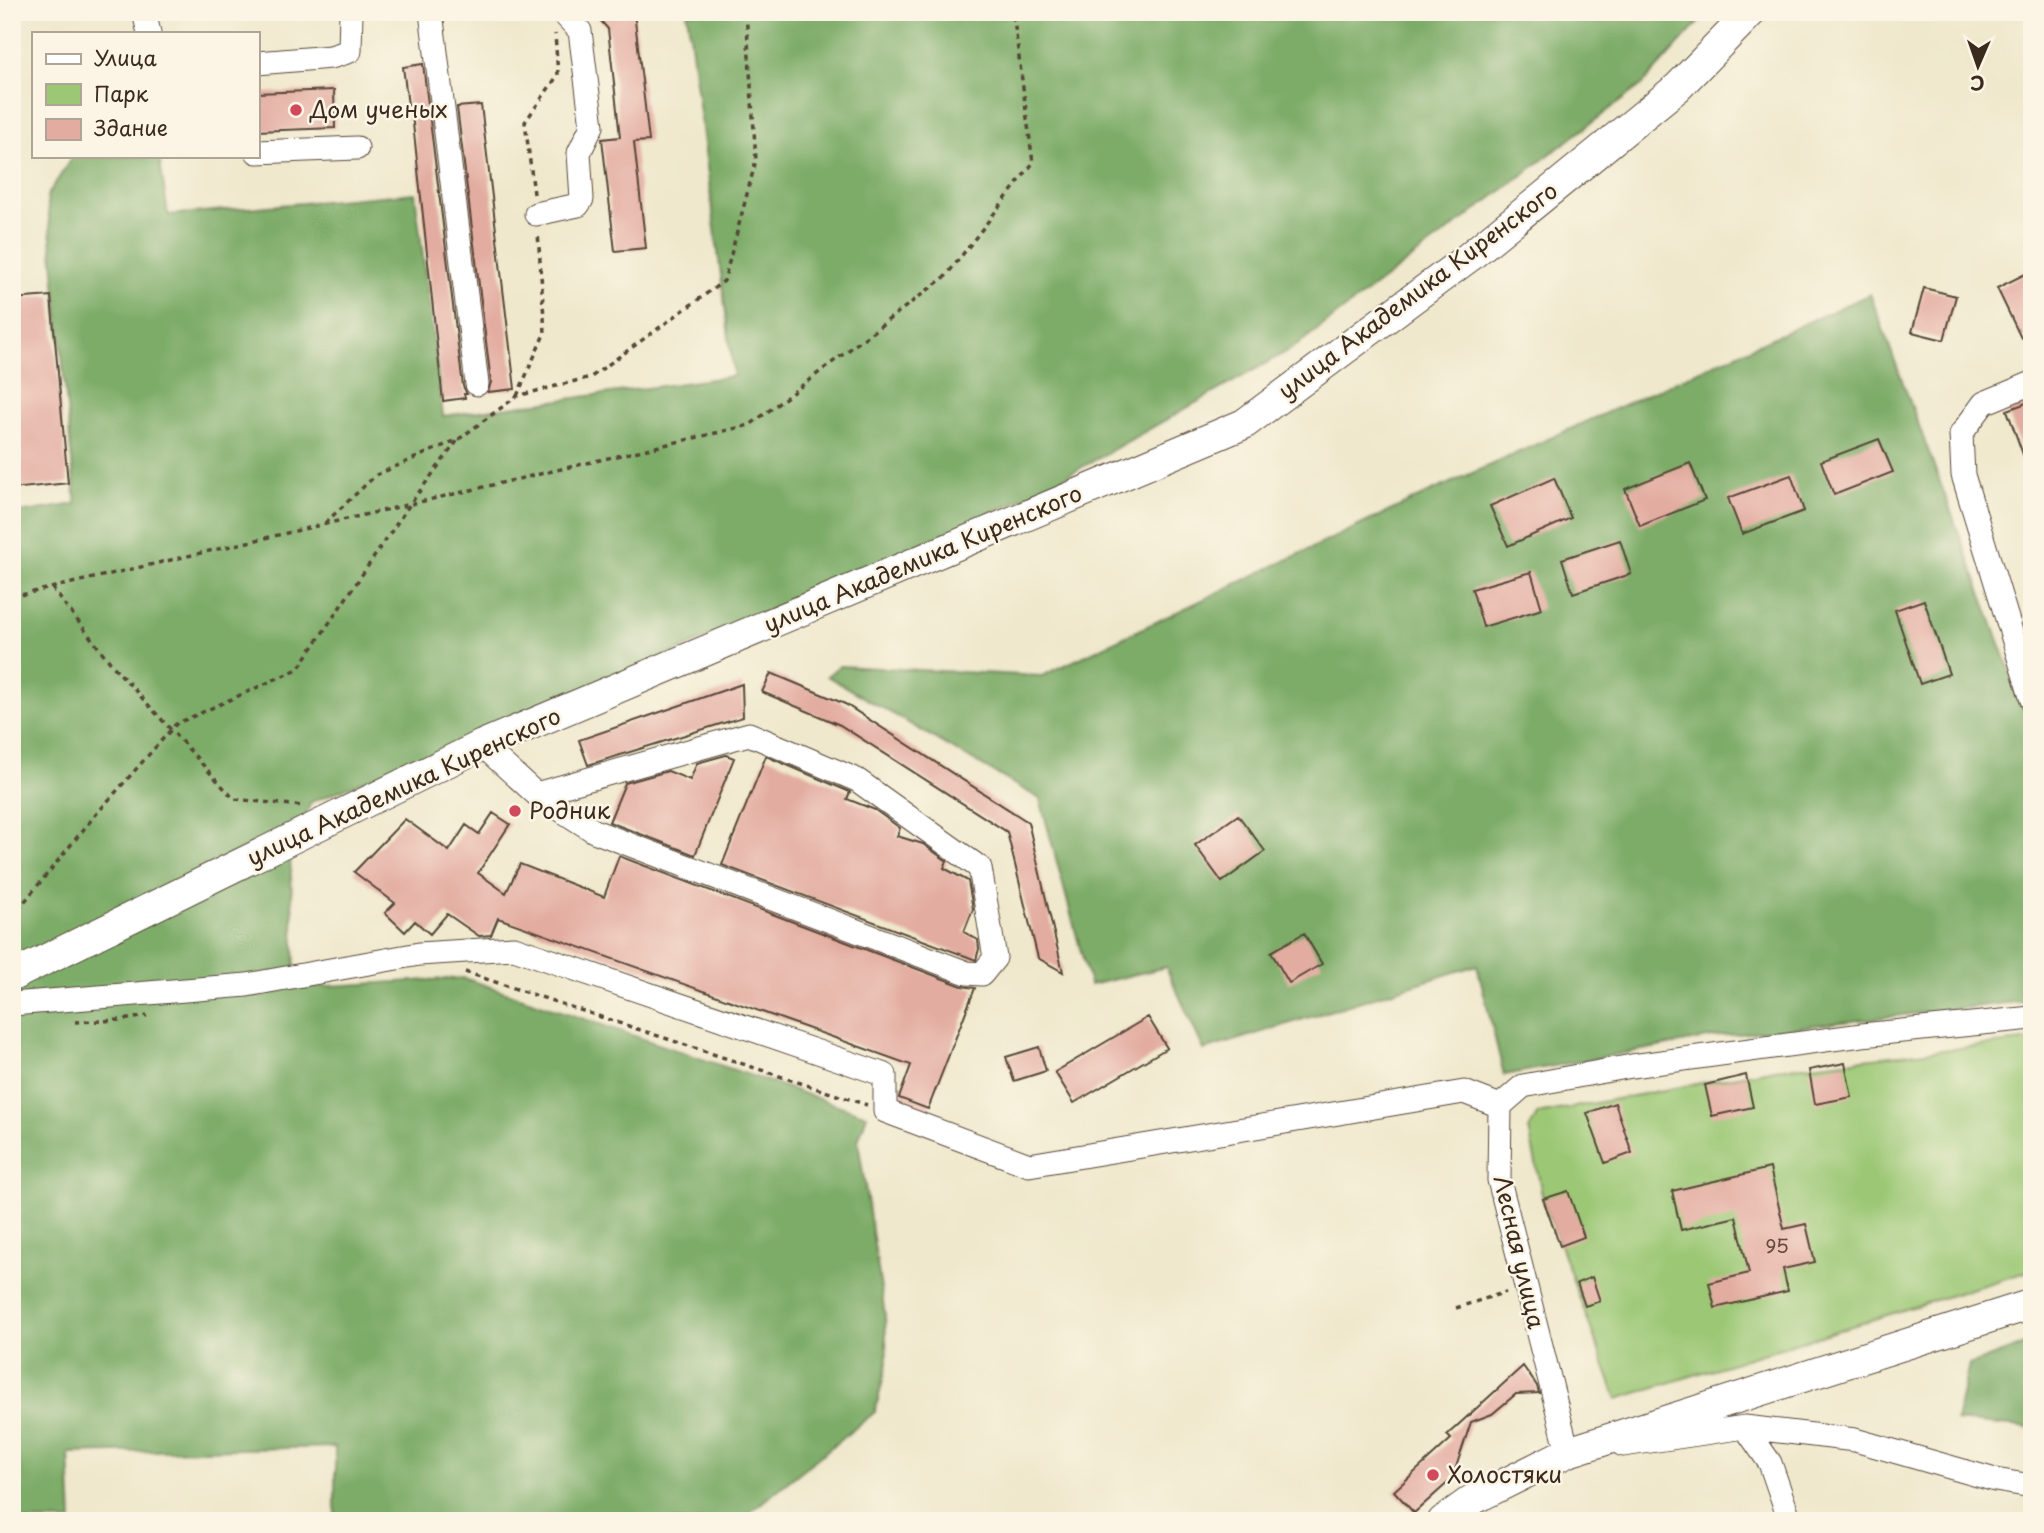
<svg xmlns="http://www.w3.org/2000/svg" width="2044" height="1533" viewBox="0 0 2044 1533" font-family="'Playpen Sans',sans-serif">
<rect width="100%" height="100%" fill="#fcf5e5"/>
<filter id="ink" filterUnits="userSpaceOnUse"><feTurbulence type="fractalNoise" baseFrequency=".0143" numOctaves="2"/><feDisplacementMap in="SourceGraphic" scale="14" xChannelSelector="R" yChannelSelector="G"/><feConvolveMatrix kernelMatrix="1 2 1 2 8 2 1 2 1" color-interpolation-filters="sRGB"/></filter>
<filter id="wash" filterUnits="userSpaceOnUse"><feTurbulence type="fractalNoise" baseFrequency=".00686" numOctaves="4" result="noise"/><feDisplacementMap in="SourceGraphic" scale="28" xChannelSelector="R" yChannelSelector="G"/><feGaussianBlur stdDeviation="1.57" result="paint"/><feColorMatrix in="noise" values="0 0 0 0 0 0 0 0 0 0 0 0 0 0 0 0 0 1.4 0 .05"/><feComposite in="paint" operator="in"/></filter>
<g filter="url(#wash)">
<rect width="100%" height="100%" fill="#efe8cc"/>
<!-- green -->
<path fill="#9cc876" stroke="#6c794a" stroke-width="2" d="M2032,1040V1270L1617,1399L1543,1199L1529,1129L1538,1114L1775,1069Z"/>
<!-- forest -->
<path fill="#7dac67" stroke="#5c6b42" stroke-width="2" d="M687,12H1708L1643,84L1293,348L1036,493L576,696L311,802L290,854L296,988L464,978L867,1115L858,1141L885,1315L887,1363L875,1412L739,1521H595L594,1519L335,1520V1447L69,1453L72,1521H12V514L76,504L47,196L73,156H159L168,215L415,193L443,416L734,376Z
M1870,294L2018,692L2032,735V1000L1714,1037L1504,1075L1477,965L1204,1050L1166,967L1090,985L1040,799L827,676L839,666L1042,676L1428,493Z
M2032,1342V1428L1956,1421L1969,1365Z"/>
<g id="blocks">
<!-- building -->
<path fill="#e3aca0" d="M593,12H634L649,141L634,142L646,248L615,251L602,139L620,137L608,29Z
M423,64L463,386L467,394H464L465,398L443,401L411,105H408L403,67Z
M334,90L335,128L257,131V93Z
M481,105L515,389L488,392L491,382L457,107Z
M2027,273L2032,284V333L2021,338L1997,288Z
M1924,288L1956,296L1944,340L1912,332Z
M51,296L68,483L12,489V299Z
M2032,401V474H2030L2007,410Z
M1879,439L1893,472L1834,495L1821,461Z
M1690,463L1705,500L1640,526L1625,489Z
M1791,475L1804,511L1742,534L1728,498Z
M1554,478L1571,518L1508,546L1490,506Z
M1620,540L1631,574L1573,593L1562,559Z
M1531,572L1542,609L1483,627L1472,589Z
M1924,600L1949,674L1920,684L1895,610Z
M771,673L845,704L1028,822L1063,972L1038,958L1007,832L840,725L762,692Z
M742,684L743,717L588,765L579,740Z
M726,755L734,758L695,855L609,822L625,783L668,771L690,780L697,763Z
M766,756L850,792L847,799L875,810L900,828L897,836L923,844L947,861L944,868L968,881L973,909L964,932L978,940L979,949L976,960L722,865Z
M493,813L510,824L478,873L506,893L520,864L604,897L619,856L962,986L975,988L928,1109L899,1098L911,1065L498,918L491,935L479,936L447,914L430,934L415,921L405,932L385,913L395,903L354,872L405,819L449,851L466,825L479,834Z
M1238,815L1265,851L1222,882L1195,845Z
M1304,933L1322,964L1289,983L1271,952Z
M1148,1017L1167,1048L1074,1103L1055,1072Z
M1039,1047L1046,1071L1014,1081L1006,1057Z
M1845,1063L1852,1097L1815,1104L1809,1070Z
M1746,1075L1753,1107L1712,1116L1705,1085Z
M1615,1103L1632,1153L1605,1163L1587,1113Z
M1770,1168L1784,1229L1806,1224L1815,1262L1783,1269L1788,1291L1715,1308L1709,1283L1749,1273L1736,1217L1681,1230L1672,1191Z
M1568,1191L1584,1237L1560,1246L1543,1199Z
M1592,1277L1600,1301L1585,1306L1577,1283Z
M1523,1366L1537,1386L1539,1393L1516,1394L1492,1414L1471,1422L1452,1479L1414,1513L1394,1491L1451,1439L1447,1435Z"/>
</g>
</g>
<g filter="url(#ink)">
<use href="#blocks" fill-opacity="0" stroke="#564638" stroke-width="2"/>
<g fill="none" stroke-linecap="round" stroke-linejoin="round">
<!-- minor casing -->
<g stroke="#564638" stroke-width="25">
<path id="minor" d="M144,12L149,33
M431,12L477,384
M257,63L331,57L350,51L351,12
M257,152L357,148
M536,214L578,205L582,199L579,153L592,126L580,31L562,12
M2032,383L1984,403L1961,434L1963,475L2032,700
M482,745L536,794L594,831L967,973L982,974L995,958L980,868L857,780L749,734L536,794
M12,1004L247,985L419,954L514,948L885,1075V1111L1029,1165L1464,1092L1500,1106
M1745,1427L1770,1463L1790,1521
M1623,1445L1745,1427L1855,1440L1995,1480L2032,1486
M1582,1450L1568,1452L1499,1180L1500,1106L1523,1086L1632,1066L1862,1035L2032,1018"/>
</g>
<!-- major casing -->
<g stroke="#564638" stroke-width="32">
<path id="major" d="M12,976L482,745L1244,424L1469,257L1678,87L1751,12
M1443,1521L1472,1500L1568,1452L2032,1304"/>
</g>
<!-- path -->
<path stroke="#564638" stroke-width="3.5" stroke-dasharray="5 5" stroke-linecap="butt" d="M534,194L525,122L558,75L555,34
M517,396L545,332L538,233
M325,523L376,475L459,439L517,396L591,377L724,281L756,160L746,12
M52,588L113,666L234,799L303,806
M12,597L750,425L946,276L1033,163L1013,12
M12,917L92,819L176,724L298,669L410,504L458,440
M465,972L867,1105
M75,1022L122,1020L147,1016
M1456,1308L1506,1292"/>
<!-- minor -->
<use href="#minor" stroke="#fff" stroke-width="23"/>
<!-- major -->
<use href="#major" stroke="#fff" stroke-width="30"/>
</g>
</g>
<!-- markers -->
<g fill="#d1495b" stroke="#fcf5e5" stroke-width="2.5">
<circle cx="296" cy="110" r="7"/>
<circle cx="515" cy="811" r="7"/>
<circle cx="1433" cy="1475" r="7"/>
</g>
<g text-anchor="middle" stroke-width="5" stroke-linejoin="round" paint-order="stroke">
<!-- number labels -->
<g font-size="19" fill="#654a3e">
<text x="1777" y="1253">95</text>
</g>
<!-- poi labels -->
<g font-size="23" fill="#3b2a1e" stroke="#fcf5e5" text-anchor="start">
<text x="310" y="118">Дом ученых</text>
<text x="529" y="819">Родник</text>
<text x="1447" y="1483">Холостяки</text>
</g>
<!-- street labels -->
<g font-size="23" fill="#3b2a1e" stroke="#fcf5e5">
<text transform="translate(1418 291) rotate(-37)" y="8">улица Академика Киренского</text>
<text transform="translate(923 559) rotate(-23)" y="8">улица Академика Киренского</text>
<text transform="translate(404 787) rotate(-25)" y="8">улица Академика Киренского</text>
<text transform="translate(1519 1252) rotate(77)" y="8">Лесная улица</text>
</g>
</g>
<!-- margin -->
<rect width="2044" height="1533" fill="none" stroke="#fcf5e5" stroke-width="42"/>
<!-- legend -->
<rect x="32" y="32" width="228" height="126" fill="#fcf5e5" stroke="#afa495" stroke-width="2"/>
<rect x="46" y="54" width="35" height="10" fill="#ffffff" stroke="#afa495" stroke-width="2"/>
<text x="94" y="66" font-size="21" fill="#3b2a1e">Улица</text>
<rect x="46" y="84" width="35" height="21" fill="#9cc876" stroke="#afa495" stroke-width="2"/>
<text x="94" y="102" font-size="21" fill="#3b2a1e">Парк</text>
<rect x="46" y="119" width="35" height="21" fill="#e3aca0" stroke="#afa495" stroke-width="2"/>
<text x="94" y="136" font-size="21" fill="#3b2a1e">Здание</text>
<!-- north arrow -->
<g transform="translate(1978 66) rotate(182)" stroke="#fcf5e5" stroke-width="5" paint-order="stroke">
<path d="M0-5L12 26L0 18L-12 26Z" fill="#3b2a1e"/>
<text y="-10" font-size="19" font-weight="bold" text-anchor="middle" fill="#3b2a1e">С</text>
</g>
</svg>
